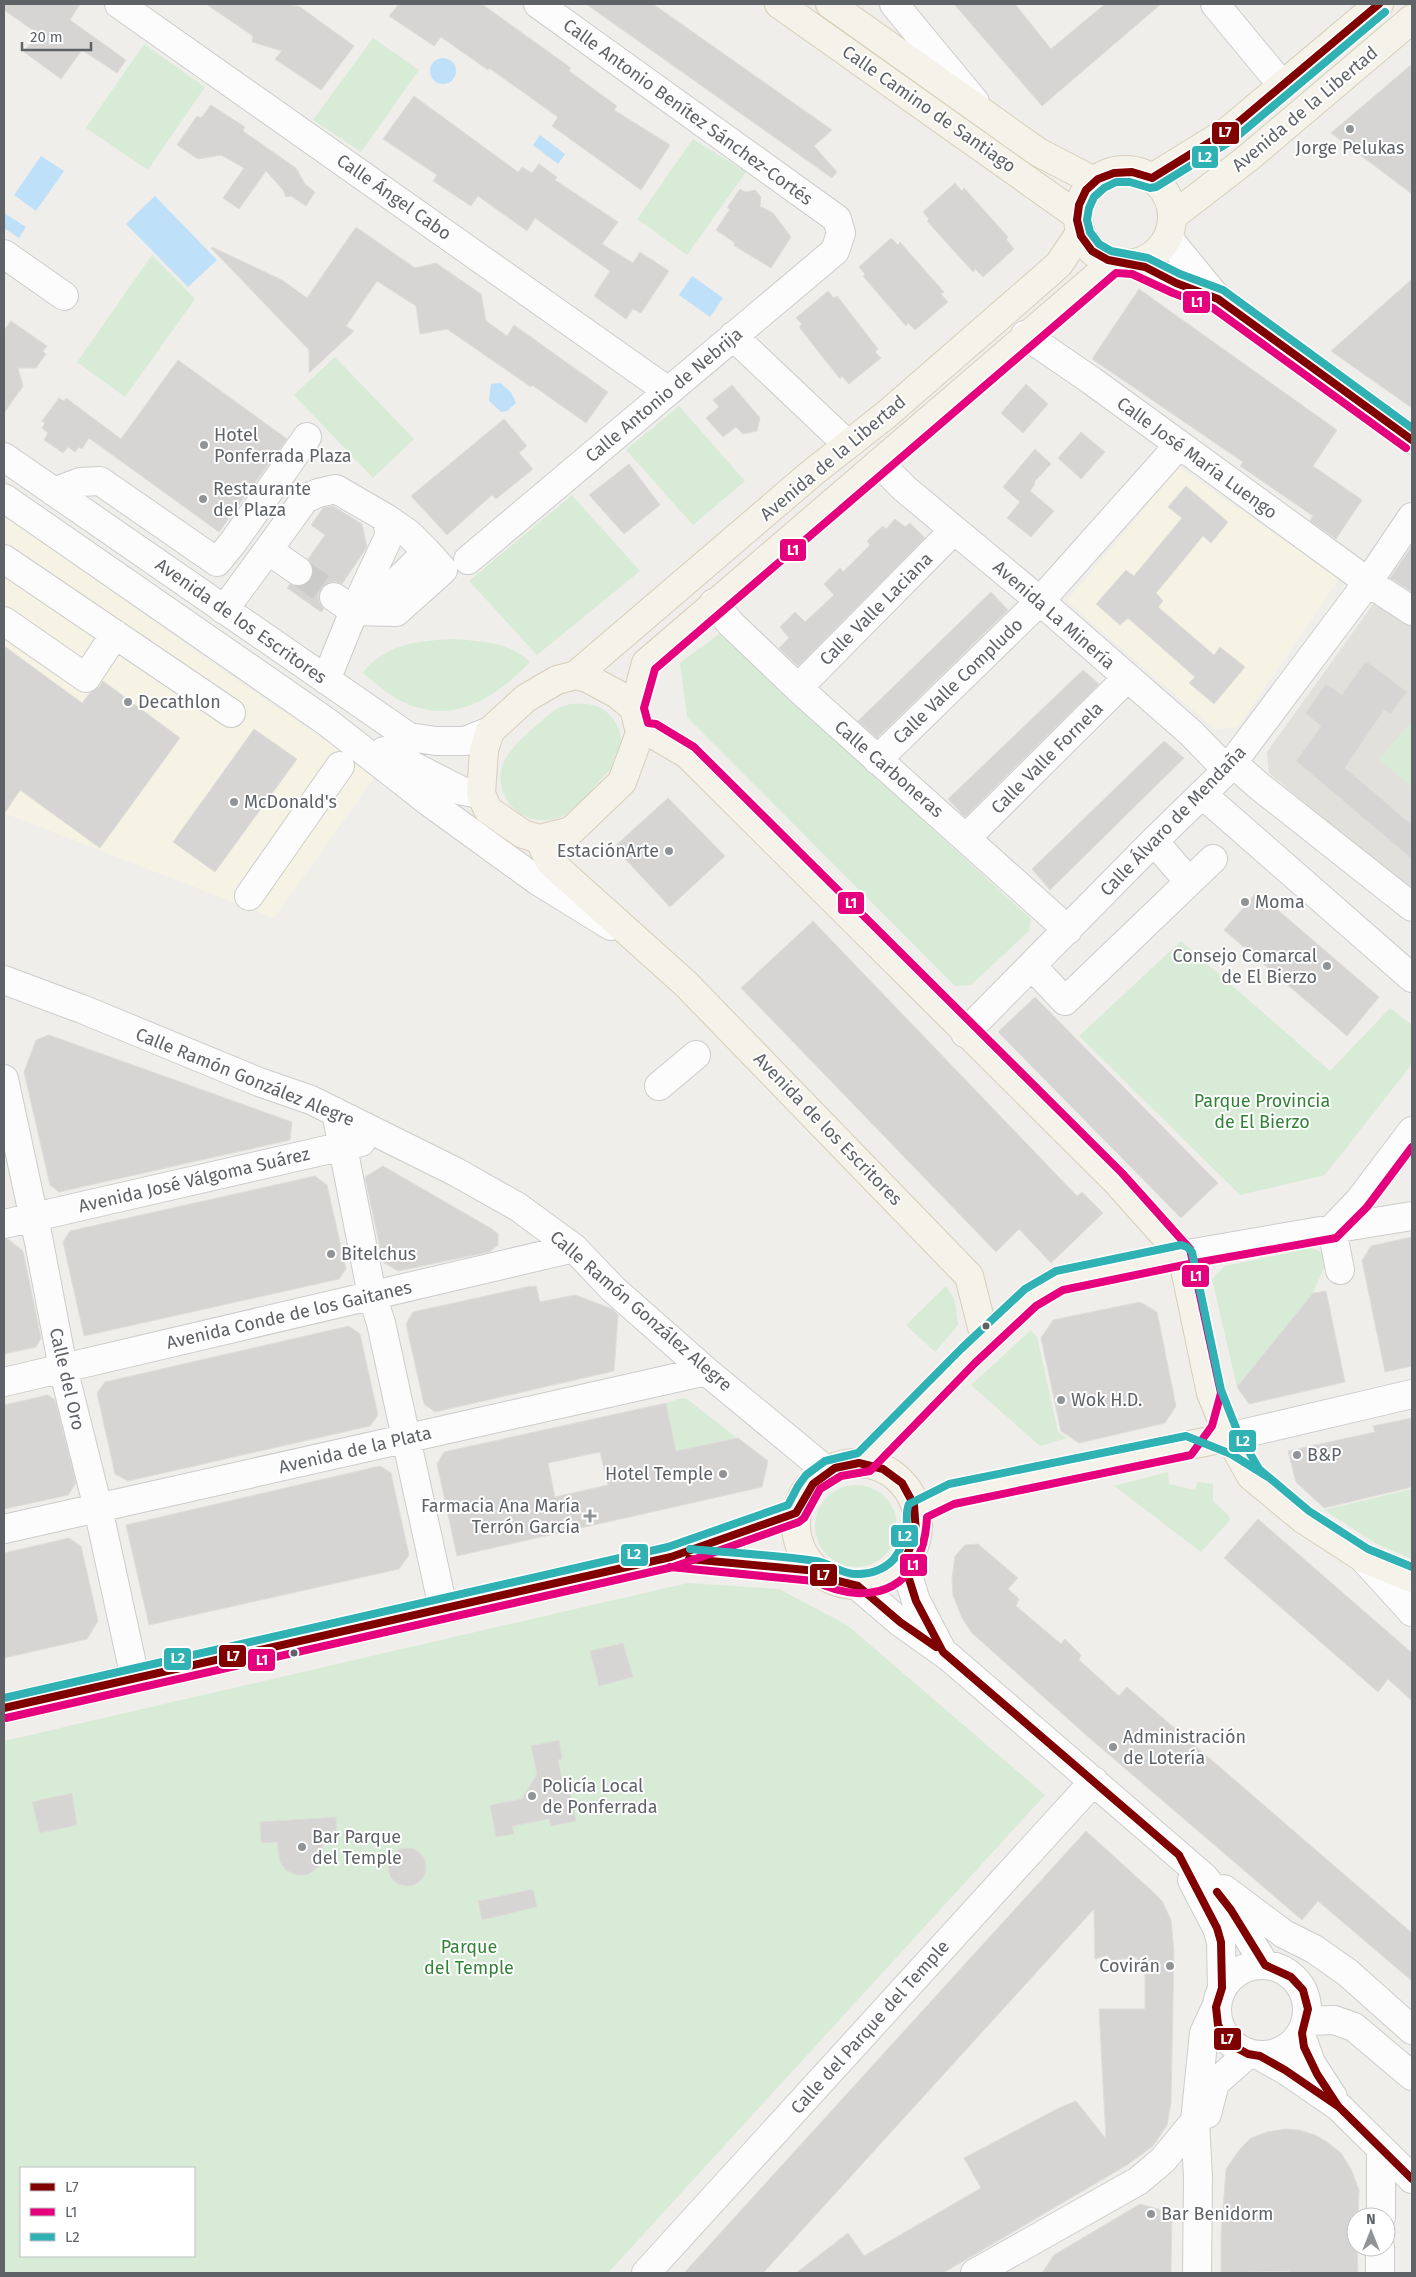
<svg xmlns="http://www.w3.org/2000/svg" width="1416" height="2277" viewBox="0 0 1416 2277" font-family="'Fira Sans',sans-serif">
<rect width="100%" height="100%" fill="#efeeea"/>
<!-- commercial -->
<path fill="#f7f3e4" d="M1179,467L1339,579L1238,727L1215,729L1067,601Z
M4,515L245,686L376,775L274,918L4,813Z"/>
<!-- education -->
<path fill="#e2e0da" d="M1379,596L1412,618V894L1269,773L1267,752Z"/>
<!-- green -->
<path fill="#d8ebd6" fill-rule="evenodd" d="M373,38L419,70L361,152L313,120Z
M144,44L205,87L148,170L86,128Z
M693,139L746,172L687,255L637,219Z
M152,255L195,299L125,397L77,362Z
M335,357L414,439L373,478L294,395Z
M679,406L745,481L693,525L626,450Z
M572,495L640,571L537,655L469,581Z
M719,634L1031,919L1029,931L971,985L955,986L687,717L680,663Z
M452,639C479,641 510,642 530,662C492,701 447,729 394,697C383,690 373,681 363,673C384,644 418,641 452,639Z
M569,704C578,704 587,703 596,706C615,713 626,735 619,755C615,767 604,776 596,785C582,802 566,822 541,820C528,820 517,813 509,803C488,771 509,750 532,729C544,719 554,708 569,704Z
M1412,721V788L1379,759Z
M1181,941L1330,1071L1390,1008L1412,1025V1064L1325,1175L1240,1195L1079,1036Z
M1312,1248L1329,1256L1313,1293L1237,1387L1212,1279L1225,1266Z
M946,1286L955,1300L958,1325L935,1352L906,1325Z
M1031,1330L1037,1337L1058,1432L1067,1438L1040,1446L971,1385Z
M682,1398L687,1399L737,1438L676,1451L666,1403Z
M1168,1472L1169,1484L1195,1490L1197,1482L1213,1484V1501L1228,1515L1230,1520L1201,1552L1114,1486Z
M815 1526a41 41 0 1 1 82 0a41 41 0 1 1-82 0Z
M1412,1489V1559L1377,1544L1324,1510Z
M688,1583L779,1589L847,1625L1045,1795L608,2273H4V1741ZM21,2168H194V2256H21Z"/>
<!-- water -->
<path fill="#bfe0f9" d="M430 71a13 13 0 1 1 26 0a13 13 0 1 1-26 0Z
M540,135L565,154L558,164L533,145Z
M41,156L64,171L36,211L14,195Z
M155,196L217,260L188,287L126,224Z
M4,213L26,227L19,238L4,228Z
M692,276L723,298L710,317L679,295Z
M500,383L511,392L516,403L507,411L501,412L489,401L491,384Z"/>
<!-- building -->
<path fill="#d6d5d3" stroke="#deddd9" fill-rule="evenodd" d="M4,4H80L70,20L126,60L117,73L82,50L61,79L24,52L37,33L4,10Z
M206,4H287L300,7L354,46L321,90L275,59L282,51L252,42L253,36Z
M399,4H482L571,68L569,71L617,106L614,110L670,145L641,190L552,126L558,117L489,68L488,70L441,37L434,46L389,16Z
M586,4H653L832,130L814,146L837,172L832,178Z
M954,4H1015L1051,49L1105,4H1161L1042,106Z
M1412,64V194L1331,133Z
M414,96L518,172L522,167L532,173L539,164L557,177L555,180L618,222L602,244L633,263L640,252L669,271L641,313L633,309L626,319L594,296L610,271L535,218L527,231L478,196L471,206L433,181L437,175L383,139Z
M211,105L245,127L243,131L296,168L305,184L315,192L306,206L291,196L286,197L283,190L266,171L239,209L223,198L244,168L221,155L198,159L177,145L197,116L201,118Z
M955,183L962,191L964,188L1008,237L1006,239L1014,249L983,277L975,269L973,272L927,221L929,219L923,212Z
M740,189L745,192L755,190L761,197L760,206L773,213L791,237L771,268L733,245L735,243L716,230L730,209L727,208Z
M356,227L415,268L436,263L481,294L486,321L507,336L514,325L608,392L586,423L532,385L531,387L447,329L420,334L416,306L377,281L346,326L354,331L309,373V350L211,248L212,247L282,280L307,298Z
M891,238L898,245L900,242L944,292L941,294L948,302L915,330L908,323L906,326L863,276L865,274L859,267Z
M1412,279V408L1331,351Z
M1139,289L1337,430L1313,466L1362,500L1336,539L1310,521L1313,516L1240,466L1243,462L1092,359Z
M828,291L834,298L837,296L878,349L875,352L881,358L849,384L842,376L840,379L799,327L802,324L796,318Z
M11,321L47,346L43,351L46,354L36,368H18L23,386L4,413V330Z
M178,360L287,439L219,532L89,438L82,449L79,447L75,452L68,447L63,453L44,440L48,433L42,428L45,423L42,421L59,398L64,401L66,398L121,439Z
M1026,384L1048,404L1023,433L1001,413Z
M732,385L760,418L757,431L743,434L736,427L723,437L706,418L719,407L713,400Z
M504,419L527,446L519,453L533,469L496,499L492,495L447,535L411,496Z
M1081,432L1105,452L1081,479L1058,458Z
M1035,449L1051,464L1034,482L1035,484L1030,491L1054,511L1031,537L1007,518L1020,502L1003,487Z
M629,464L660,505L624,534L589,495Z
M1186,486L1228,522L1211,543L1203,536L1156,593L1163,601L1158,607L1214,655L1220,647L1245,667L1214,704L1189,683L1195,677L1128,618L1120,625L1096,604L1126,570L1134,576L1182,518L1168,507Z
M333,506L362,524L367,547L342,584L335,581L328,583L322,588L318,596L320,603L324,609L321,612L287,588L290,584L297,587L304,585L311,580L314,572L312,565L308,559L325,535L311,525L323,508Z
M895,519L905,527L910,523L925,538L798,666L779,648L789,638L780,627L795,612L805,622L834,595L824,584L840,568L843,572L870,545L867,541L875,533L883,526L886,529Z
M1412,546V592L1390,578Z
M991,592L1008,610L877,738L858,721Z
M4,646L82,703L90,693L99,687L103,681L180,738L100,848L20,790L4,814Z
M1366,661L1407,692L1391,714L1384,710L1345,768L1412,825V859L1296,761L1321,726L1305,713L1326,684L1342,695Z
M1083,670L1099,684L965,817L948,799Z
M254,729L297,759L215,872L173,842Z
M1164,741L1184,758L1050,890L1032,869Z
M668,798L725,856L670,907L614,847Z
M1257,892L1379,997L1347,1036L1224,930Z
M813,921L1077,1196L1082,1192L1103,1213L1051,1263L1019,1229L996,1252L741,988Z
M1035,997L1218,1183L1181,1218L998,1032Z
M49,1035L292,1122L290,1140L59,1192L50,1185L24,1072L36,1040Z
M383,1166L492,1229L498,1234V1245L489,1252L398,1271L383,1262L365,1177Z
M315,1176L327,1185L346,1269L339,1279L84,1336L63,1242L70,1231Z
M1412,1237V1366L1385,1372L1362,1261L1371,1246Z
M4,1239H8L23,1251L41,1338L36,1347L4,1354Z
M531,1286V1287L536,1286L540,1302L575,1295L612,1309L618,1315L614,1371L435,1412L424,1404L406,1324L413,1312Z
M1326,1291L1345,1382L1249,1404L1237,1387L1313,1293Z
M1140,1302L1157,1312L1176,1406L1165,1423L1079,1443L1061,1431L1041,1338L1053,1320Z
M349,1326L360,1334L378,1415L370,1426L128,1481L115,1474L97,1393L105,1382Z
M48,1395L55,1400L76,1483L68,1495L4,1509V1405Z
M666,1403L676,1451L738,1438L768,1461L762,1487L457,1556L437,1464L444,1452ZM600,1452L608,1485L555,1497L548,1463Z
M1412,1418V1487L1324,1508L1296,1482L1288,1451L1375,1432L1373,1426Z
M380,1466L391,1473L409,1555L399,1569L149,1625L126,1525Z
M1258,1519L1412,1653V1701L1388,1679L1378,1692L1224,1558Z
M69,1538L81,1546L98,1621L87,1639L4,1658V1553Z
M978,1544L1018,1578L1008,1589L1019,1599L1016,1606L1061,1644L1065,1639L1081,1655L1079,1660L1119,1696L1127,1687L1412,1933V1981L1318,1901L1302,1920L1086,1735L972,1633L962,1618L953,1595L952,1579L955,1556L965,1545Z
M623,1643L633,1677L599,1686L590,1651Z
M559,1740L562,1759L558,1760L565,1793L570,1792L576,1821L551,1826L549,1819L512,1826L514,1834L496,1837L490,1805L522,1799L537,1774L531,1746Z
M72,1793L77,1825L40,1833L32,1802Z
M336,1817L337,1840H323L321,1861L317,1868L307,1875H296L286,1870L280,1862L277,1842L261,1843L260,1822Z
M1086,1831L1152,1891L1162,1901L1171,1920L1174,1952L1171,2103L1167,2125L1153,2146L1127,2165L943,2273H796L848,2233L864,2256L981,2188L964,2158L1059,2108L1076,2101L1106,2139L1099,2009H1145V1971L1137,1970V1957L1108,1961V1955L1095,1959L1094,1909L763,2273H684Z
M388 1867a19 19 0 1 1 38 0a19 19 0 1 1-38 0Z
M533,1889L537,1907L482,1920L478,1901Z
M1285,2129L1299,2130L1315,2135L1327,2142L1341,2153L1351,2169L1359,2190L1358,2217H1356L1358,2273H1289V2271L1221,2273V2235L1226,2169L1240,2149L1251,2138L1267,2132Z
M1140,2204L1172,2213L1171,2273H1042L1054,2255Z"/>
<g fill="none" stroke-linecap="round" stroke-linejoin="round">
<!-- minor-tunnel -->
<path stroke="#cbcbca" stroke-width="28" stroke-dasharray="28 14" stroke-linecap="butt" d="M298,571L334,597"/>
<!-- minor casing -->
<g stroke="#cbcccc" stroke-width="30">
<path id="minor" d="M119,4L668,391
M894,4L975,102
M1215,4L1282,85
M1168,238L1218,299L1412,440
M4,254L64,296
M1134,264L1177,284L1217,299
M1025,335L1092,381L1368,582L1412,611
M733,336L847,444
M4,457L409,737L436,741H465L490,731
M879,463L905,489L1040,601L1191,733L1227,770
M54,492L80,482L100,481L217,562L234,541L307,437
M4,498L327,722L429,802L538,881L611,926
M268,550L298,571
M4,559L231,713
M468,560L835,251L841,233L837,219L538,4
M334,597L354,611L396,612L443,570L427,552
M714,603L730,623L798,688L1068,930
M224,610L305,499L318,493L336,489L386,518L390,534L354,611L396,582L427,552L409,534L386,518
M4,621L86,678L115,634
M326,680L354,611
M798,688L954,530
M384,751L462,791L481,794
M877,760L1040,601L1179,445
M1233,763L1259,786L1412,907
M1203,795L1412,978
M967,837L1127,678
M1154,841L1189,882
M249,896L340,766
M1032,966L1065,1001L1213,859
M4,980L82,1009L259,1082L311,1100L456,1172L518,1207L574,1248L613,1289L706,1371L827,1471
M965,1033L1154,841L1227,770L1368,582L1412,517
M4,1079L39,1242L63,1368L98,1508L135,1678
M659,1086L696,1055
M336,1112L372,1295L381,1323L443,1608
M4,1224L361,1142
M1182,1255L1332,1229L1359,1201L1412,1131
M1340,1270L1332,1229L1412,1216
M4,1382L574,1248
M1229,1437L1412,1394
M4,1529L706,1371
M1363,1558L1412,1612
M904,1563L916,1601L940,1647
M858,1586L900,1622L949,1657L1204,1877L1231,1910L1265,1965
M1192,1880L1217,1928L1221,1942L1222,1988
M1224,1889L1284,1934L1314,1949L1348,1973L1412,2030
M1217 2010a45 45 0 1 1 90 0a45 45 0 1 1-90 0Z
M1307,2021L1334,2020L1354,2027L1412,2076
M1301,2035L1311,2063L1333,2097
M1260,2056L1285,2070L1339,2107L1412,2179
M1207,2114L1215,2083L1248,2054
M1381,2217V2151
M646,2273L1094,1781
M975,2273L1138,2181L1163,2160L1195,2121
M1197,2273L1198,2178L1195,2121L1204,2033L1216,2007
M1380,2273V2247"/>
</g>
<!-- major casing -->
<g stroke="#d7ceb8" stroke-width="30">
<path id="major" d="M779,4L1078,216
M830,4L1038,152L1094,181
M1078 217a47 47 0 1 1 94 0a47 47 0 1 1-94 0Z
M1152,178L1228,131L1379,4
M1173,216L1248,158L1412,19
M576,675L812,473L887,414L1048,274L1059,264L1080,233
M576,675L587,678L617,694L634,708L640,733L622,782L571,831L539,839L523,834L488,810L481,794L484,750L490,731L526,698L557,680Z
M634,708L646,663L1112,263
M640,733H651L687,754L1115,1180L1182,1255L1211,1393L1229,1437L1251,1476L1303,1519L1363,1558L1412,1578
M539,839L550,862L686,984L969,1276L985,1339
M863,1463L887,1437L968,1356L1030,1298L1059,1281L1182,1255
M796 1524a61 61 0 1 1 122 0a61 61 0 1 1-122 0Z
M917,1511L951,1494L1229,1437
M680,1558L817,1571
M4,1708L671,1557L796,1513"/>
</g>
<!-- minor -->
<use href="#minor" stroke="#fdfcfc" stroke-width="28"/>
<!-- major -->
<use href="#major" stroke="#f4f2e9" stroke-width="28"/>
<!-- bus-1 casing -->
<g stroke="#fff" stroke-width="11">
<path id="bus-1" d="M1379,4L1228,131L1152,178L1132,172L1114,173L1098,179L1086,190L1079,205L1077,220L1081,236L1092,251L1108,260L1145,267L1176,283L1218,299L1412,440
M689,1559L817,1571L830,1579L858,1586L900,1622L936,1647
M4,1708L671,1557L796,1513L813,1484L835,1468L859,1463L883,1469L902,1483L914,1505L916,1532L904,1563L916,1601L943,1652L1179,1855L1217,1928L1221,1942L1222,1988L1216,2007L1218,2025L1225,2037L1235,2047L1248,2054L1260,2056L1285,2070L1339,2107L1412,2179
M1217,1892L1231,1910L1265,1965L1291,1977L1303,1990L1308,2009L1302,2033L1304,2047L1317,2074L1338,2106"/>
</g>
<!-- bus-2 casing -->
<g stroke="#fff" stroke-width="11">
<path id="bus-2" d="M670,1567L814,1581C874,1610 924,1587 927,1517L954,1504L1191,1455L1212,1426L1221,1393L1190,1249L1122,1173L694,747L656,724L648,723L644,708L655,669L1116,273L1132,274L1173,293L1213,308L1406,448
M6,1718L673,1567L799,1522L804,1518L820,1489L841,1476L870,1471L975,1363L1036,1306L1063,1290L1184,1265L1336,1238L1367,1207L1412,1147"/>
</g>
<!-- bus-3 casing -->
<g stroke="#fff" stroke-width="11">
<path id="bus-3" d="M1385,12L1234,139L1156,187L1150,188L1130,182H1116L1104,188L1094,197L1089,208L1087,220L1090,232L1099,244L1111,251L1148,258L1180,274L1223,290L1412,428
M690,1549C732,1553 774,1555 816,1561C830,1563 841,1574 856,1574C870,1575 885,1569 894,1559C900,1551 904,1540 906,1531C908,1522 905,1512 909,1504L949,1484L1186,1436L1231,1454L1268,1477
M4,1698L668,1547L788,1505L798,1486L806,1475L825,1461L858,1453L961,1349L1025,1289L1056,1271L1181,1245L1187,1247L1192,1252L1221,1390L1238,1433L1259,1469L1309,1511L1368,1549L1412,1567"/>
</g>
<!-- bus-1 -->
<use href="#bus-1" stroke="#800000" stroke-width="8"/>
<!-- bus-2 -->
<use href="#bus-2" stroke="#e5007d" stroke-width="8"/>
<!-- bus-3 -->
<use href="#bus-3" stroke="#30b1b4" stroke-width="8"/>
</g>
<!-- markers -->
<g fill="#919496" stroke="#fff" stroke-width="2">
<circle cx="1350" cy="129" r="5"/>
<circle cx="204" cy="445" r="5"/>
<circle cx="203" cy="499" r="5"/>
<circle cx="128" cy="702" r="5"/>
<circle cx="234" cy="802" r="5"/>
<circle cx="669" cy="851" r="5"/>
<circle cx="1245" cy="902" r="5"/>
<circle cx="1327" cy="966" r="5"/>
<circle cx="331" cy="1254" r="5"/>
<circle cx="1061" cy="1400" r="5"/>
<circle cx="1297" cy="1455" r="5"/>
<circle cx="723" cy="1474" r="5"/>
<path d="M587.5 1508.5h5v5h5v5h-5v5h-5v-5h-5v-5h5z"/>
<circle cx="1113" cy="1747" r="5"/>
<circle cx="532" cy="1796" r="5"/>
<circle cx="302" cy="1847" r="5"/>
<circle cx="1170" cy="1966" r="5"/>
<circle cx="1151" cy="2214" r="5"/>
</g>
<g fill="#5f6368" stroke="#fff" stroke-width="2">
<circle cx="986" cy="1326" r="4.5"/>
<circle cx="294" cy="1653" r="4.5"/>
</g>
<g text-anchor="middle" stroke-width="4" stroke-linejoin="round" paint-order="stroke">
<!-- street labels -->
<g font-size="18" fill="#5f6368" stroke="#fff">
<text transform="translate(929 109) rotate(35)" y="6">Calle Camino de Santiago</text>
<text transform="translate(1305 109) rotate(-40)" y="6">Avenida de la Libertad</text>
<text transform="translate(688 112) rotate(36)" y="6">Calle Antonio Benítez Sánchez-Cortés</text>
<text transform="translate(394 197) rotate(35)" y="6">Calle Ángel Cabo</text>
<text transform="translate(664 395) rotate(-40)" y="6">Calle Antonio de Nebrija</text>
<text transform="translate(833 458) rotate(-40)" y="6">Avenida de la Libertad</text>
<text transform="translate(1197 458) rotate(36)" y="6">Calle José María Luengo</text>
<text transform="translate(876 609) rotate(-45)" y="6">Calle Valle Laciana</text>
<text transform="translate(1054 615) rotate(41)" y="6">Avenida La Minería</text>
<text transform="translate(241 621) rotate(35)" y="6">Avenida de los Escritores</text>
<text transform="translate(958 681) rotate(-44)" y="6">Calle Valle Compludo</text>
<text transform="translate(1047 758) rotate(-45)" y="6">Calle Valle Fornela</text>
<text transform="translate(889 769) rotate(41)" y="6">Calle Carboneras</text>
<text transform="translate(1173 821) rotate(-46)" y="6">Calle Álvaro de Mendaña</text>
<text transform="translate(245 1077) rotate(22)" y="6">Calle Ramón González Alegre</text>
<text transform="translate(828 1129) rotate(46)" y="6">Avenida de los Escritores</text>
<text transform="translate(194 1180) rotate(-13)" y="6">Avenida José Válgoma Suárez</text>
<text transform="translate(641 1311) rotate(41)" y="6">Calle Ramón González Alegre</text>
<text transform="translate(289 1315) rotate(-13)" y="6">Avenida Conde de los Gaitanes</text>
<text transform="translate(67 1379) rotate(77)" y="6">Calle del Oro</text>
<text transform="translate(355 1450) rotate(-13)" y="6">Avenida de la Plata</text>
<text transform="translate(870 2027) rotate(-48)" y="6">Calle del Parque del Temple</text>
</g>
<!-- poi labels -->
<g font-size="18" fill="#5f6368" stroke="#fff" text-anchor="start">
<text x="1350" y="154" text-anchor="middle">Jorge Pelukas</text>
<text x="214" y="441">Hotel<tspan x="214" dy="21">Ponferrada Plaza</tspan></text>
<text x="213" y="495">Restaurante<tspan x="213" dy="21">del Plaza</tspan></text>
<text x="138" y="708">Decathlon</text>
<text x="244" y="808">McDonald's</text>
<text x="659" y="857" text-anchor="end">EstaciónArte</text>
<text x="1255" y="908">Moma</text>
<text x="1317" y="962" text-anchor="end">Consejo Comarcal<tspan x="1317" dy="21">de El Bierzo</tspan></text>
<text x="341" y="1260">Bitelchus</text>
<text x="1071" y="1406">Wok H.D.</text>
<text x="1307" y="1461">B&amp;P</text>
<text x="713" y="1480" text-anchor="end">Hotel Temple</text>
<text x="580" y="1512" text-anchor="end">Farmacia Ana María<tspan x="580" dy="21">Terrón García</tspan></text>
<text x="1123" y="1743">Administración<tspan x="1123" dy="21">de Lotería</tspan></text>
<text x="542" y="1792">Policía Local<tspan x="542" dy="21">de Ponferrada</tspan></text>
<text x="312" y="1843">Bar Parque<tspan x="312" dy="21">del Temple</tspan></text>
<text x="1160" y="1972" text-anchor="end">Covirán</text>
<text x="1161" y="2220">Bar Benidorm</text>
</g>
<!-- park labels -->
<g font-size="18" fill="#348238" stroke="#fff">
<text x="1262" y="1107">Parque Provincia<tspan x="1262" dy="21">de El Bierzo</tspan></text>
<text x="469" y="1953">Parque<tspan x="469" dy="21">del Temple</tspan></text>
</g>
</g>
<g stroke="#fff" stroke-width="2">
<rect x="1211" y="121" width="29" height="24" rx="5" fill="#800000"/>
<rect x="1191" y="145" width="28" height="24" rx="5" fill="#30b1b4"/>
<rect x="1182" y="290" width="29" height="24" rx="5" fill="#e5007d"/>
<rect x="779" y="538" width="28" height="24" rx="5" fill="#e5007d"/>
<rect x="837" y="891" width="28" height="24" rx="5" fill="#e5007d"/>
<rect x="1181" y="1264" width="29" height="24" rx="5" fill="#e5007d"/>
<rect x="1228" y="1429" width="29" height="24" rx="5" fill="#30b1b4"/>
<rect x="890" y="1524" width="29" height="24" rx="5" fill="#30b1b4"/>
<rect x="620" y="1543" width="29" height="24" rx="5" fill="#30b1b4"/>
<rect x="899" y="1553" width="29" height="24" rx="5" fill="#e5007d"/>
<rect x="809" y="1563" width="29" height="24" rx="5" fill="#800000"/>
<rect x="218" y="1644" width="29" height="24" rx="5" fill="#800000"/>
<rect x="163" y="1647" width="29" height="24" rx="5" fill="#30b1b4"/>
<rect x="247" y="1648" width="29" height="24" rx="5" fill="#e5007d"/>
<rect x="1213" y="2027" width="29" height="24" rx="5" fill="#800000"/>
</g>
<g font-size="14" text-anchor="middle" font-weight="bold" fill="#fff">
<text x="1225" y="137">L7</text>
<text x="1205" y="162">L2</text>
<text x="1197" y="307">L1</text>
<text x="793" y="555">L1</text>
<text x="851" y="908">L1</text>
<text x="1196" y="1281">L1</text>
<text x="1243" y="1446">L2</text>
<text x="905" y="1541">L2</text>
<text x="634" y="1559">L2</text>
<text x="913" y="1570">L1</text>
<text x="823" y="1580">L7</text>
<text x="233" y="1661">L7</text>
<text x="178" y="1663">L2</text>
<text x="262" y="1665">L1</text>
<text x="1227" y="2044">L7</text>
</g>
<!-- border -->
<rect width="1416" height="2277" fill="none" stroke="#5f6368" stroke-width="10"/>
<!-- legend -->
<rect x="20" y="2167" width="175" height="90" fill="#ffffff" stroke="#bfc1c3"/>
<rect x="30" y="2183" width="25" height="8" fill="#800000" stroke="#bfc1c3"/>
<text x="65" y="2192" font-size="15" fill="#5f6368">L7</text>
<rect x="30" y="2208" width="25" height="8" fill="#e5007d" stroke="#bfc1c3"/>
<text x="65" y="2217" font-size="15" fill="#5f6368">L1</text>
<rect x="30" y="2233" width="25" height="8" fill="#30b1b4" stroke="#bfc1c3"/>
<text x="65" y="2242" font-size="15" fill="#5f6368">L2</text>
<!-- north arrow -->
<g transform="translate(1371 2232)"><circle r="24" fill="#ffffff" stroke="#bfc1c3"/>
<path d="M0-4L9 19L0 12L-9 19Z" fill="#919496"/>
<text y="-8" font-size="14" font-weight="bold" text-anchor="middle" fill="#5f6368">N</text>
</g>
<!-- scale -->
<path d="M22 42v8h69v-8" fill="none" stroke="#5f6368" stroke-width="2.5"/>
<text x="30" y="42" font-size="15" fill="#5f6368" stroke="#ffffff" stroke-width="4" paint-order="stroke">20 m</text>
</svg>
